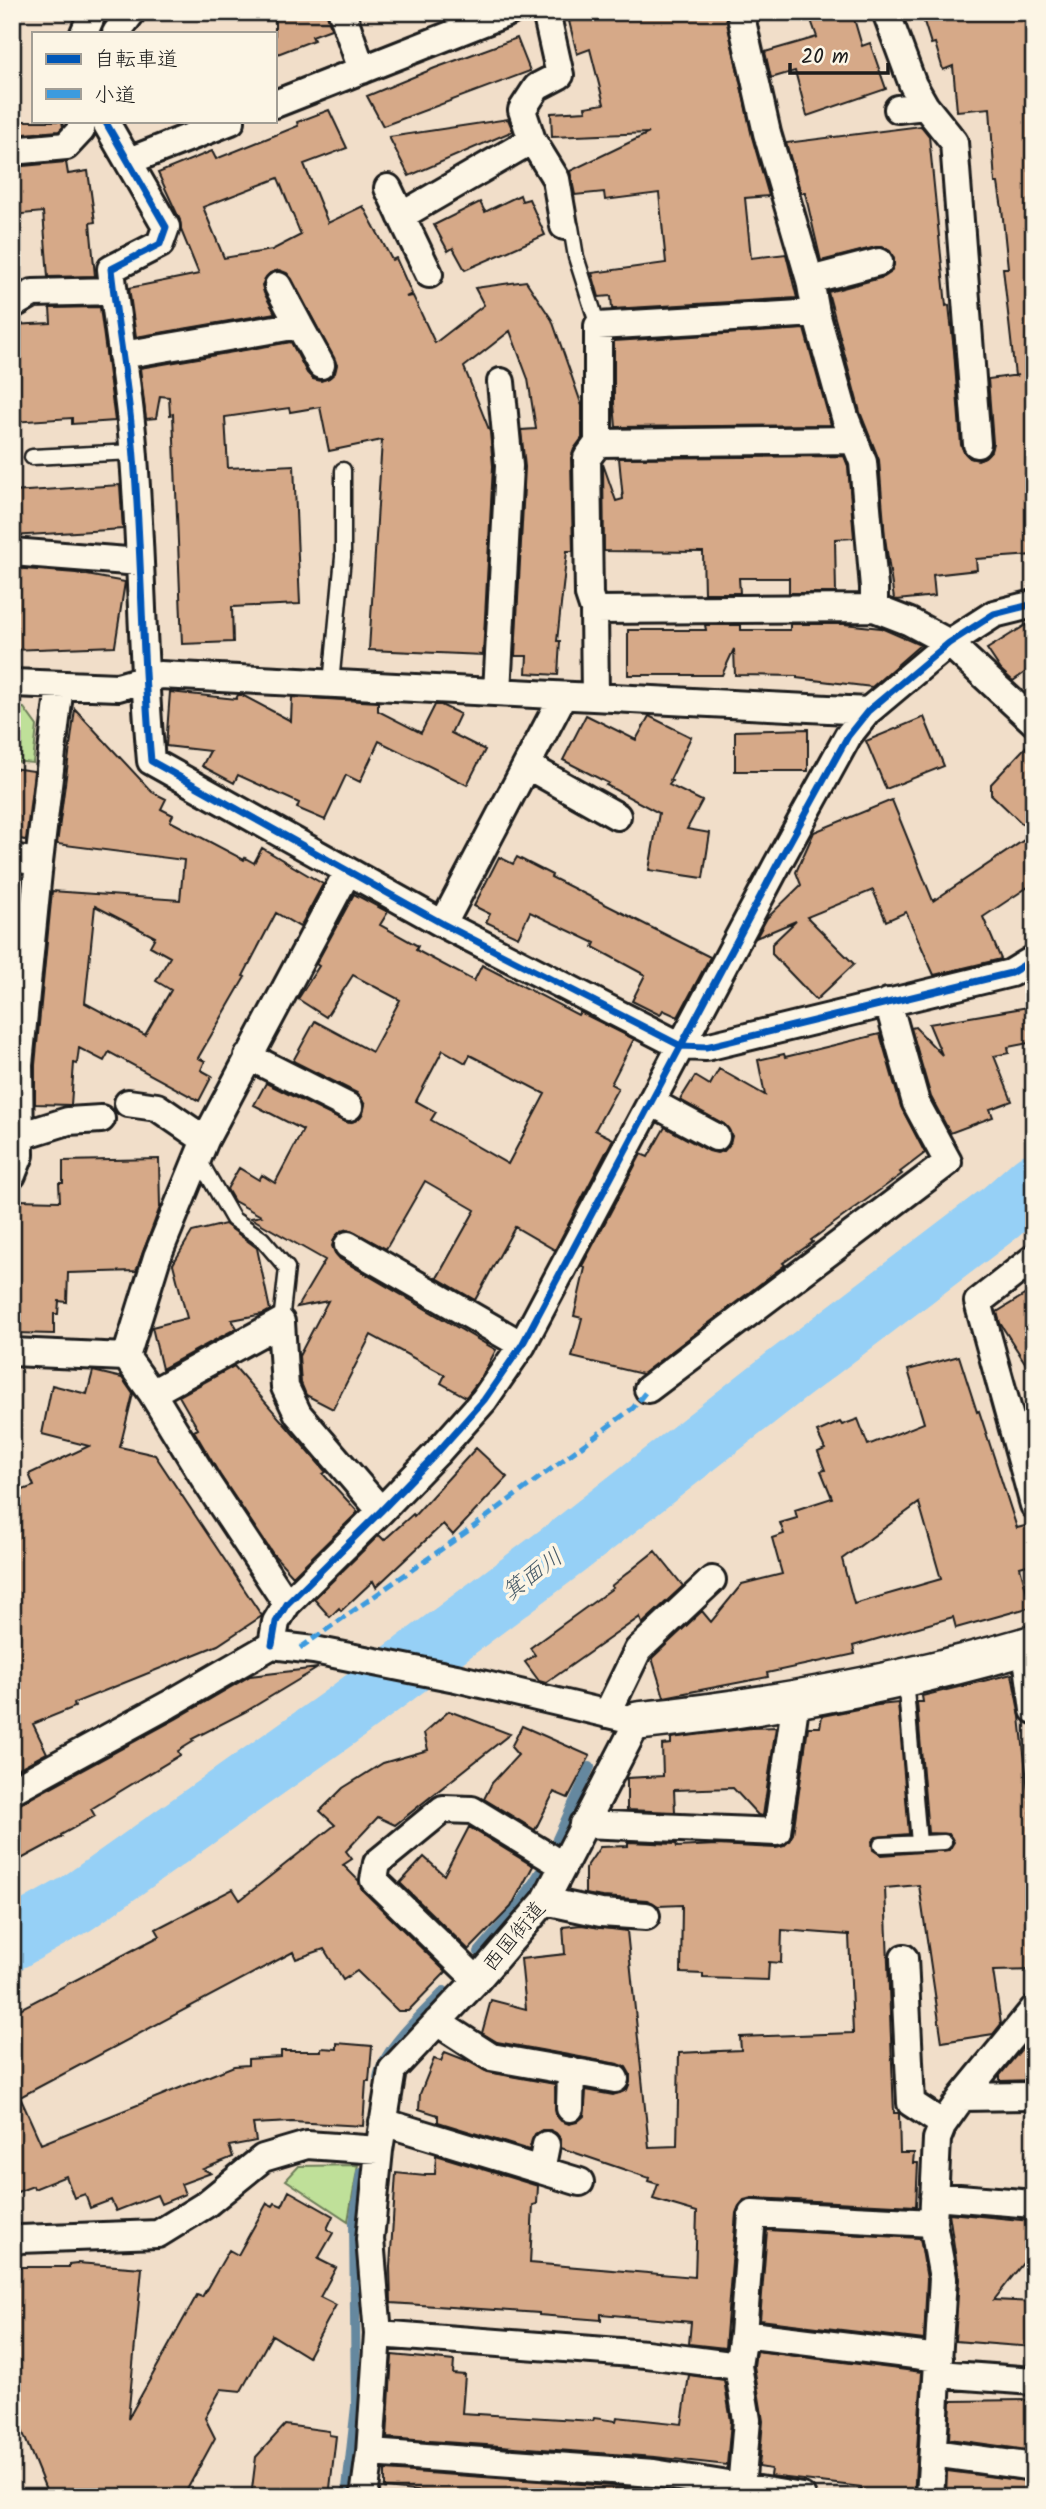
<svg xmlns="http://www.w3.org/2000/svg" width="1046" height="2509" viewBox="0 0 1046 2509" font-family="Kalam,'Klee One',sans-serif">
<rect width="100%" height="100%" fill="#f1dec9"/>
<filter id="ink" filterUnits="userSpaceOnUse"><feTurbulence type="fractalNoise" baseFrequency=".0143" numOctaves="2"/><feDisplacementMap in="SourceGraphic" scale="14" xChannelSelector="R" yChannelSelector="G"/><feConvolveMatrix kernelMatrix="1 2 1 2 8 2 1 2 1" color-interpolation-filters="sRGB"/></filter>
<g filter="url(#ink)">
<!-- green -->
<path fill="#bfe099" stroke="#6e7e5a" stroke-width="2" d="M12,707L24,708L37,726L33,763L12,761Z
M358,2165L348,2221L286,2180L299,2166Z"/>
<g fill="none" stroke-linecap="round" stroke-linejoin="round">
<!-- stream -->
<path stroke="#65889f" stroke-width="10" d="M557,1839L590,1767
M479,1952L522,1901L540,1872
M378,2078C383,2048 423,2014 444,1991
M346,2497L356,2406L354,2222L361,2172"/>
<!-- river -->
<path stroke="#96d0f6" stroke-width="60" d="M12,1940L76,1904L340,1717L566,1548L787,1375L1000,1213L1034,1183"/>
</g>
<!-- building -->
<path fill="#d6a988" stroke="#1c1c1c" stroke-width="2" fill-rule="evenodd" d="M275,12H327L331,29L312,36L314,40L275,55Z
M607,12H725L752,137L769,196L745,198L751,258L786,254L797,298L612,309L611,296L599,297L592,273L666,263L659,193L605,200L604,192L575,195L570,171L649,133L552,137L551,113L586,111L585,107L604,104L590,49L577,54L569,21Z
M838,12H852L862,46L870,43L886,89L807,116L795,71L771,78L765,52L817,37L811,20Z
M921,12H1034V555L976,559L977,570L933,575L935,596L897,600L894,599L885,538L879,460L860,412L828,292L884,277L890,273L894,265V259L890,251L882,247H876L821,261L805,193H801L786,143L921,126L929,136L946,306L949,305L954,351L961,445L964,452L970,458L978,460L985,457L991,451L993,443L988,379L1019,375L1015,376L1003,268H1008L1002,209L998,183H995L990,108L957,111L953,66L943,70L935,43L931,44Z
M517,38L530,71L383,126L367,96L435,68Z
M329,110L347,148L304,164L328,223L363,206L392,260L396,258L412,294L406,297L413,296L435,343L484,305L475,288L526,281L552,320L582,406V438L574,449L571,458L573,551H567L557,641H560L558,675L526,673L527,656H515L525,467L521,430L536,429L528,379L510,331L464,367L490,432L493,466L483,655L369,650L382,440L329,451L320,407L290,412L289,408L225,417L228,468L294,465L300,604L232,607L233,642L182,644L173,414L170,415L169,397L160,396L156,418L146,419L140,368L291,342L307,373L313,379L321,381L329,378L335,373L337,365L292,279L287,273L279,270L270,273L262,285L264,293L275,313L136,337L129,288L199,274L181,230L180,220L158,173L212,151L216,159L298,126L297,122ZM278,178L301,235L272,250L224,258L203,207Z
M508,119L513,131L409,176L389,137Z
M12,121H62L63,127L59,131L12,135Z
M66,162L68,174L88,171L95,222L90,223L95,276L48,277L43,212L12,215V167Z
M520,195L522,201L529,199L545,235L465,270L453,248L448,251L434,225L480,202L485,212Z
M100,307L115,421L72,424V418L12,422V325L51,323L50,308Z
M804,329L831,425L616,427L614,404V341Z
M844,456L848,466L854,538L835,539L836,593H789V578H739L740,593H704L703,552L604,551L603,464L616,501L623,499L619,458Z
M120,485L123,529L12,536V492Z
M12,568L76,573L125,582L115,646L12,650Z
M1034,620V666L1013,681L1001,670L987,649Z
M790,624H844L881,628L920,645L872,687L797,678V676L735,675L734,649L722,675H628V630H706L705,625H741V630H790Z
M170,692L236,699L238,695H242L291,721L292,697L378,702V711L421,733L435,705H441L460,714L451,733L485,750L467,785L379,741L360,782L346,775L325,820L297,808L299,803L238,775L234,783L202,766L210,751L166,746Z
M75,709L152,792L166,799L161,809L173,815L170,821L244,860L245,858L254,863L262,848L323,884L300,927L276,913L243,976L245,977L198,1058L205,1061L201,1070L212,1076L199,1101L109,1052L104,1061L79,1048L77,1064L74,1063L71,1105L35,1104V1065L52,891L180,900L184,860L57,844ZM95,906L155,937L150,946L170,957L156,981L171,990L145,1035L85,1003Z
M586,715L636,740L649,716L691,737L670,780L672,781L669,785L702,801L687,829L710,833L703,878L649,870L659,813L606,785L608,783L563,760Z
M924,717L944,766L886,789L866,741Z
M808,729V771H735V731Z
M1034,738V883L983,917L1001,959L934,975L906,912L886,921L873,890L807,917L854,964L816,1000L772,954V944L796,921L756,938L767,918L801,885L796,872L814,832L892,800L933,901L1033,834L991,794V784Z
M12,768L34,771L26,840L12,838Z
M499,857L513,864L517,857L552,875L551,877L710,957L678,1017L663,1010L660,1015L632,1001L645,975L593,947L595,943L530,912L518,937L486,922L490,914L474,906Z
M12,888H21L12,972Z
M354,894L388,912L380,925L418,946L416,950L474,981L482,965L578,1015L580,1012L634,1039L611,1084L618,1088L595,1130L613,1139L555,1250L515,1227L475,1300L437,1278L475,1210L425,1181L386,1249L349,1229L341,1231L335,1237L332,1246L335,1253L340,1259L496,1350L482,1376L466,1397L441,1383L445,1375L371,1335L333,1409L306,1395L301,1383L299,1356L328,1301L297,1307L325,1260L251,1218L261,1216L234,1201L227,1189L239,1168L259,1180L262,1175L275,1183L303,1130L254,1105L266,1083L343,1121L349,1123L357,1120L363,1113L365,1105L357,1093L293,1061L315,1021L372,1052L400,1000L353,975L326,1017L298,999L319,966L316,964ZM443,1050L466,1063L470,1055L545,1094L508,1164L431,1120L436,1112L416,1101Z
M1034,1006V1042L1008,1047L1009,1053L994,1056L1012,1101L990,1109L993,1117L950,1133L931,1097L911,1028L915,1027L942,1055L929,1024Z
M880,1034L901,1107L925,1153L900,1172L902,1174L811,1240L813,1242L783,1263L785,1265L642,1374L572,1357L582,1318L574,1316L585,1268L582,1266L641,1154L648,1157L665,1127L709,1151L717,1153L724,1151L730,1144L732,1136L724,1124L680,1100L695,1076L710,1085L719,1069L765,1095L758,1060L784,1054L785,1057Z
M159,1159L160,1207L136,1271L68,1273L67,1302L59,1301L58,1314H54V1334L14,1333L18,1200L60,1201L59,1183H63V1161Z
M225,1224L257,1248L270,1310L263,1314L232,1320L237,1328L162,1369L152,1327L187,1318L173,1264L192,1232Z
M1034,1289V1377L1000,1323L997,1312Z
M959,1356L977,1412L979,1411L1017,1528L1029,1525L1034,1540V1563L1020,1567L1031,1607L956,1628L953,1617L853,1646L855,1654L767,1673L768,1677L664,1697L652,1658L702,1611L711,1622L742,1584L782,1574L772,1538L784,1534L780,1523L797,1518L795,1510L832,1498L821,1471L825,1470L818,1452L825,1449L817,1432L840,1422L842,1425L858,1419L868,1445L924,1423L908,1370ZM919,1503L941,1579L854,1604L842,1559Z
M234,1366L326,1472L323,1474L358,1512L293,1576L273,1554L220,1475L194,1431L198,1429L179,1396Z
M93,1371L122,1378L133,1394L120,1447L155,1455L262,1616L218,1645L74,1703L75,1707L33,1724L47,1753L12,1772V1494L34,1486L29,1474L89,1446L42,1434L52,1385L87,1394Z
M476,1448L507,1477L453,1535L443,1524L376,1587L373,1581L341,1611L339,1608L330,1617L314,1599L379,1535L384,1540L413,1514L414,1516Z
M655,1551L683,1586L642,1624L640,1617L546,1683L539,1681L525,1662L535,1655L530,1648L613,1588L611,1586Z
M318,1668L245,1712L192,1739L194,1741L178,1751L180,1755L91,1809L95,1816L61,1835L62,1837L12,1864V1806L20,1804L176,1719L250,1676Z
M1012,1674L1020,1717L1034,1845V1970L993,1971L1001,2024L993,2034L942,2042L919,1885L885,1888L894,2113H899L900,2153H914L913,2163H918L916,2206L753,2198L744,2200L739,2206L736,2213L725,2348L689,2344L691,2322L601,2314V2320L539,2315V2313L391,2303L390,2267L396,2173L425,2176V2174H435L436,2155L538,2186L537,2204L533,2205L530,2263L695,2277L697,2212L653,2199L658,2184L648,2181L649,2178L561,2148V2139L556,2133L550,2130H542L535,2134L529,2150L438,2122V2115L419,2109L420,2094L434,2059L441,2061L445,2052L468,2061L488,2072L555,2084L556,2115L561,2121L569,2124L577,2122L584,2116L586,2090L613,2095L627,2090L630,2082V2074L626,2067L618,2064L497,2042L482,2033L491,2000L526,2009L521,1959L565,1954L563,1927L581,1925L627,1931L649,2147L677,2146L679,2053L741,2050L740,2037L853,2033L849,1935L782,1930L781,1963L769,1962L768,1980L703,1978V1974L681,1973L682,1905L658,1906L647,1900L603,1897L585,1894V1869L600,1847L628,1846V1842L676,1844L677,1847L716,1845L776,1848L784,1846L793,1834L808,1727H820L822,1716L878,1705L898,1703L909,1834L876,1837L872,1841L873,1850L881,1855L949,1850L954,1842L949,1834L928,1833L917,1702H923L922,1696Z
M449,1711L510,1734L395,1825L378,1817L346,1851L352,1859L343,1865L359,1881L363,1891L446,1972L408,2011H398L357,1971L343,1980L324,1949L296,1959L293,1952L20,2097L41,2144L234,2066L248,2065V2059L281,2057V2051H321V2048L337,2049V2043L372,2046L369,2081H366L363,2126L292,2122L253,2124L256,2141L229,2146L233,2157L203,2169L211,2173L181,2184L185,2194L161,2204L157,2195L116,2211L111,2200L90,2208L85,2194L74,2198L66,2176L34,2189L33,2186L12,2194V2013L160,1936L156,1929L233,1889L240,1900L335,1825L320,1811L343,1788L383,1763L428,1750L424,1733Z
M522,1726L590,1756L568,1798L554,1792L535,1830L484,1799L492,1783L518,1755L511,1747Z
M776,1727L763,1816L758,1815L733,1788L674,1790L675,1812L627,1810V1778L663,1776L662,1745L671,1744V1738L751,1728Z
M469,1827L533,1866L511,1907L469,1950L400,1883L424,1857L444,1875Z
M1034,2034V2080L1000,2081V2075Z
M289,2191L333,2216L327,2229L333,2233L318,2259L336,2268L320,2297L336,2305L308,2357L272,2335L241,2391L221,2389L205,2418L215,2438L183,2497H49L12,2406V2267H69V2264L77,2263L142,2268L128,2419L197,2295L202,2297L229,2250L238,2255L267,2203L273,2206L275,2203L282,2206Z
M949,2213L1031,2221L1029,2233L1034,2235V2249L994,2300L1034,2302V2347L955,2341L959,2279Z
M767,2230L920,2238L927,2279L924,2340L760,2320Z
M756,2351L922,2372L914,2497L861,2492V2487L770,2476L771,2469L759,2467L763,2421L754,2366Z
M392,2355L454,2361L453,2374L465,2375L462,2413L593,2421L594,2418L616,2421L617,2417L682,2424L689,2375L724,2380L731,2421L727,2465L655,2457L387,2438Z
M1032,2400L1034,2451L949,2439L951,2401Z
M285,2425L329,2431V2435L336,2436L329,2497H251L256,2457Z
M385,2470L652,2489L669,2491V2497H479L385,2488Z
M947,2471L1034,2482V2497H946Z"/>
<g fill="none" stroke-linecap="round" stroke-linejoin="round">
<!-- lane casing -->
<g stroke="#1c1c1c" stroke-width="19">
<path id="lane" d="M564,226L571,227L576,257L598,326
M32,457L133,452
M331,684L343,557V470
M198,1158L233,1219L262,1239L287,1268L281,1322
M905,1678L919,1843
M881,1845L944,1842"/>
</g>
<!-- street casing -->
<g stroke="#1c1c1c" stroke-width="32">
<path id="street" d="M342,12L362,70
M546,12L560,75L537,87L522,110L532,140L556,179L564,226
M740,12L767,133L810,280L816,313L845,417L863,462L874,587V608
M886,12L913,85L925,106L954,142L977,444
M84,33L93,12
M116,33L132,12
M275,104L509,12
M898,109L925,106
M105,121L166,227L160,244L111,269C117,324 127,378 132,433C142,542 141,652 151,761L443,924L681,1046L706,1047L1011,973L1034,959
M12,151L66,146L81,130V121
M129,161L231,121
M388,188L429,274
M401,216L532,140
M810,280L879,262
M278,286L299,325
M12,305L33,293L113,291
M122,355L299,325L321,365
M598,443L854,440
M12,552L140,562
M594,610L874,608L910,622L949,643L1034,722
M12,683L118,687L160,675L868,711
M497,692L509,466L501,382
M595,697L594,610L589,595L587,458L598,443V326L816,313
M528,766L617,816
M12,858L39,862
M443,924L563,696
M248,1056L349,1107
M651,1102L716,1137
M128,1103L157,1107L205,1140
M20,1136L68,1121L101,1119
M12,1175L20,1155L19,1064L39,862L60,685
M348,1245L522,1345
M1034,1258L978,1302L1034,1505
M12,1352L126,1357
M648,1389L948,1162L916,1103L888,1002
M152,1393L281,1322L285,1387L298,1414L381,1511
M287,1604L207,1483L152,1393L126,1357L157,1257L205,1140L348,871
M272,1645L276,1622L287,1604L381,1511L436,1454L484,1400L522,1345L777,865L848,736L868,711L949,643L994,614L1034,604
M1023,1647L1027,1657L1034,1710
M607,1714L638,1650L712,1580
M12,1790L168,1705L272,1645L314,1650L456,1678L638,1721L545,1901L477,1980L392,2070L379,2150L370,2239L378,2334L370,2453L364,2497
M583,1824L777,1832L796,1699
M545,1901L601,1913L646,1916
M904,1958L911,2103L943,2124
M477,1980L374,1880L377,1863L443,1809L472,1810L562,1865
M437,2022L491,2057L615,2079
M962,2097L1034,2096
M570,2108L571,2071
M383,2122L580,2182
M541,2170L546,2145
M934,2196L1034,2204
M12,2242L20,2239L158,2234L205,2205L263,2158L307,2145L379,2150
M378,2334L646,2354L738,2366L743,2334L939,2358
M743,2334L752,2214L933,2223
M738,2366L747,2420L741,2489
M938,2374L1034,2381
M370,2453L654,2473L802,2497
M933,2453L1034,2467
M930,2497L943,2278L933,2223L937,2139L943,2124L962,2097L1034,2009"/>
</g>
<!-- secondary casing -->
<g stroke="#1c1c1c" stroke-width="42">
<path id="secondary" d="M638,1721C771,1707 905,1682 1034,1644"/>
</g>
<!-- lane -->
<use href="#lane" stroke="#fcf5e5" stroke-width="14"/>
<!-- street -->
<use href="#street" stroke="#fcf5e5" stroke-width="26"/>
<!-- secondary -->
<use href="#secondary" stroke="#fcf5e5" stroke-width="37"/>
<!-- quiet -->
<path stroke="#3c9bdf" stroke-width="5" stroke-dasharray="10 5" stroke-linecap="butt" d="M300,1648L469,1530L633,1408L648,1389"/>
<!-- cycleway casing -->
<g stroke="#fcf5e5" stroke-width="11">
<path id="cycleway" d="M105,121L166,227L160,244L111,269C117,324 127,378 132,433C142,542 141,652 151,761L443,924L681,1046L706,1047L1011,973L1034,959
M272,1645L276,1622L287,1604L381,1511L436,1454L484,1400L522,1345L777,865L848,736L868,711L949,643L994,614L1034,604"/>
</g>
<!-- cycleway -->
<use href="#cycleway" stroke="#0057b8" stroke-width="7"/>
</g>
</g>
<g text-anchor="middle" stroke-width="7" stroke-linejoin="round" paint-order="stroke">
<!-- street labels -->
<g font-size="21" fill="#1c1c1c" stroke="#fcf5e5">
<text transform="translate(514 1936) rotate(-50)" y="7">西国街道</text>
</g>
<!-- water labels -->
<g font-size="23" font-style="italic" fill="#475b68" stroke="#fcf5e5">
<text transform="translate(532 1574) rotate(-37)" y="8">箕面川</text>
</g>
</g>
<!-- margin -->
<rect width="1046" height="2509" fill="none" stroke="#fcf5e5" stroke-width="42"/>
<rect x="21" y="21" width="1004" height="2467" fill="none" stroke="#1c1c1c" stroke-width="2.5" filter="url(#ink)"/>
<!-- legend -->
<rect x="32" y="32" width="245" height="91" fill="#fcf5e5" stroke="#a29e95" stroke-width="2"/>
<rect x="46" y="54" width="35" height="10" fill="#0057b8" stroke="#a29e95" stroke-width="2"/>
<text x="94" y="66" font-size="21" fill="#1c1c1c">自転車道</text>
<rect x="46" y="89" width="35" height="10" fill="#3c9bdf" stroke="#a29e95" stroke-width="2"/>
<text x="94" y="102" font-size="21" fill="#1c1c1c">小道</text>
<!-- scale -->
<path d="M790 63v10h98v-10" fill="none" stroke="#1c1c1c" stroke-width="3.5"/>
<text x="801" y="63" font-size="21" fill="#1c1c1c" stroke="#fcf5e5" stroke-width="5" paint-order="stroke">20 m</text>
</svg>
